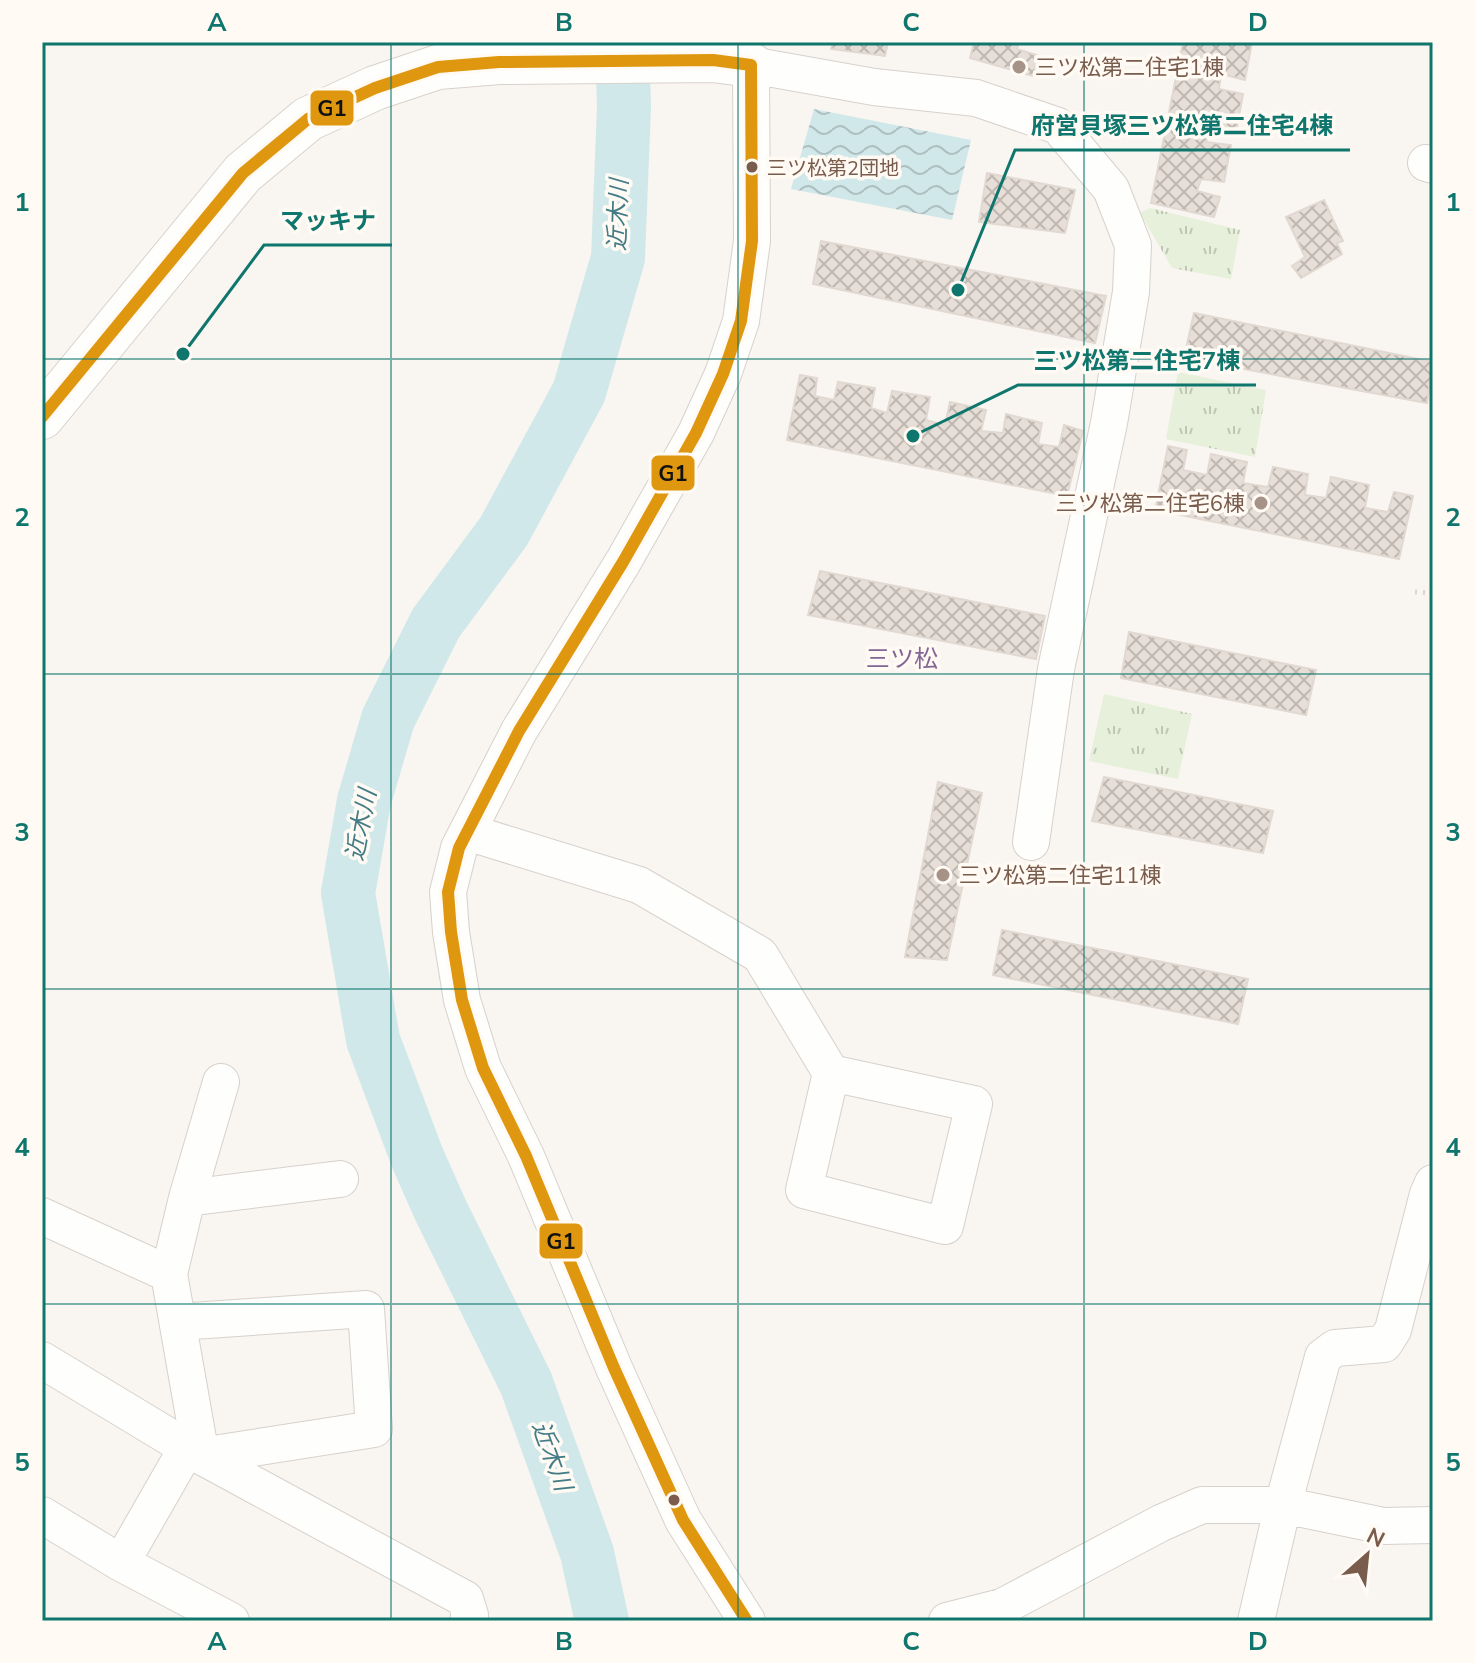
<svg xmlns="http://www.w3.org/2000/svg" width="1475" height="1663" viewBox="0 0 1475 1663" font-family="'Nunito Sans','Noto Sans JP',sans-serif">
<defs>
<pattern id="park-tufts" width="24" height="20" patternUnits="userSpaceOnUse" patternTransform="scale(2)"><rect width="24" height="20" fill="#e7f0db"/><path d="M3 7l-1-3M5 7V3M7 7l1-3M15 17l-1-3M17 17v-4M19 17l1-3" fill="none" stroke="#c0c6b4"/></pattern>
<pattern id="water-waves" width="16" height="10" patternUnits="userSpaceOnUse" patternTransform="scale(2)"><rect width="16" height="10" fill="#d0e8ea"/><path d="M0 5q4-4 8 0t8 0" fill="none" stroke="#aebfc0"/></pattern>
<pattern id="building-cross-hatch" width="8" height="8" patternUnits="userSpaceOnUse" patternTransform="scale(2)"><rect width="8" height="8" fill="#e6ded7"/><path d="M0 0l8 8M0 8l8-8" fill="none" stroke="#bfb7b1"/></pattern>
</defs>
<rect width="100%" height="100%" fill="#f9f5f0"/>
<!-- park -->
<path fill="url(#park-tufts)" d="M1150,208L1240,230L1231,279L1172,268L1140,213Z
M1178,372L1266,390L1255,457L1166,439Z
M1104,694L1192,714L1178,779L1089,761Z"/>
<!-- water -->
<path fill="url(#water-waves)" d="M814,109L971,140L952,220L791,189Z"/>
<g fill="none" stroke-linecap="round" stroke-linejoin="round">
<!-- river -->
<path stroke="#d0e8ea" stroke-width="54" d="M602,1621L587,1553L526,1383L440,1209L417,1157L373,1040L348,893L364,801L388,719L436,623L504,531L579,392L618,258L624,107L622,42"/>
</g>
<!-- building -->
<path fill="url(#building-cross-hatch)" stroke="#e2d8d2" stroke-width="2" d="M833,42H888L885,56L831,49Z
M974,42H1019L1017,49L1039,56L1033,76L970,58Z
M1183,42H1252L1245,80L1221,74L1219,89L1243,94L1236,132L1210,126L1206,142L1231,145L1224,182L1201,179L1197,191L1220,197L1214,217L1151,203Z
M987,173L1075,190L1065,233L979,222Z
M1324,200L1343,241L1337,243L1342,254L1301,278L1292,266L1305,257L1286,217Z
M821,241L1106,296L1095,343L813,284Z
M1194,313L1433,362L1427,403L1184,358Z
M800,375L817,378L815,396L834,400L838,382L875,388L871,408L887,413L892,391L930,397L926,420L945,425L950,402L986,410L981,431L1003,433L1006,414L1042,423L1038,444L1059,447L1064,425L1083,431L1067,496L787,440Z
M1168,446L1187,450L1183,470L1207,475L1211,454L1247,462L1243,483L1268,487L1273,467L1308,474L1305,495L1326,498L1331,477L1369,485L1365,508L1388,512L1394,492L1413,496L1399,559L1155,510Z
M820,571L1045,616L1036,659L808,615Z
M1129,632L1316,670L1306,715L1121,678Z
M1104,777L1273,811L1263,853L1092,821Z
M938,782L982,793L947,960L905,957Z
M1002,930L1248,979L1238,1024L993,975Z"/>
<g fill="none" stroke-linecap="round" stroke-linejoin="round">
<!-- street casing -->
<g stroke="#d7d1cb" stroke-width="38">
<path id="street" d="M1426,163L1433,165
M467,832L639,885L760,955L831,1073L974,1104L945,1226L804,1190L831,1073
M187,1198L340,1179
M42,1216L169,1274
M178,1322L366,1309L374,1429L201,1456L169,1274L187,1198L221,1082
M42,1360L201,1456L465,1599L470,1615L468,1621
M42,1515L121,1563L231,1621
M121,1563L187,1448
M747,1621L683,1520L614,1368L526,1156L483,1068L462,1000L451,932L448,892L459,848L519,731L623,562L696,433L723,374L741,321L752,241L751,65L874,87L976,98L1058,126L1111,189L1133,245L1131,292L1109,423L1056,669L1031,842
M947,1621L1002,1607L1161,1523L1202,1505H1283L1384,1526L1433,1525
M1256,1621L1283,1505L1323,1357L1335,1348L1384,1344L1393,1330L1428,1194L1433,1183"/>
</g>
<!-- secondary casing -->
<g stroke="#d9d2cb" stroke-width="46">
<path id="secondary" d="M42,417L243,173L308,119L375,88L438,67L499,62L713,60L751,65"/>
</g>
<!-- path -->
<path stroke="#dcd5d0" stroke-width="5" stroke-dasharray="2 6" stroke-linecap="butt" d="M1415,592L1433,593"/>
<!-- street -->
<use href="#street" stroke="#fefefd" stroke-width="36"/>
<!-- secondary -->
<use href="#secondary" stroke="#fefefd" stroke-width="44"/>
<!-- bus-1 casing -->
<g stroke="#fffaf3" stroke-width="18">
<path id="bus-1" d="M42,417L243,173L308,119L375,88L438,67L499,62L713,60L751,65
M747,1621L683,1520L614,1368L526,1156L483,1068L462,1000L451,932L448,892L459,848L519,731L623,562L696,433L723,374L741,321L752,241L751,65"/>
</g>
<!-- bus-1 -->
<use href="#bus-1" stroke="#de970f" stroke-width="12"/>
</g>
<!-- grid -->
<path fill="none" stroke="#0f766e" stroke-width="2" stroke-opacity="0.55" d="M391,42V1621M738,42V1621M1084,42V1621M42,359H1433M42,674H1433M42,989H1433M42,1304H1433"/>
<!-- markers -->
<g fill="#a69286" stroke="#fffaf3" stroke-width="3">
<circle cx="1019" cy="67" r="8"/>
<circle cx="1261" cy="503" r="8"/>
<circle cx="943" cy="875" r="8"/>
</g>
<g fill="#7a5c4d" stroke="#fffaf3" stroke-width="3">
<circle cx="752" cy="167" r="7"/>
<circle cx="674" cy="1500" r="7"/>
</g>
<g text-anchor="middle" stroke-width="7" stroke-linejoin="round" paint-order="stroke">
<!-- bus labels -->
<g font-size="20" fill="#7a5c4d" stroke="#fffaf3" text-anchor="start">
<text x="767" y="175">三ツ松第2団地</text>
</g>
<!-- poi labels -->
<g font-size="22" fill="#7a5c4d" stroke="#fffaf3" text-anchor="start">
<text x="1035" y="75">三ツ松第二住宅1棟</text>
<text x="1245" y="511" text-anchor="end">三ツ松第二住宅6棟</text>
<text x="959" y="883">三ツ松第二住宅11棟</text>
</g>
<!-- water labels -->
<g font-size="24" font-style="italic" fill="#437c86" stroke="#fffaf3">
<text transform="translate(618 215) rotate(-88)" y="8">近木川</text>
<text transform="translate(361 825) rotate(-79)" y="8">近木川</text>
<text transform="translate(552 1456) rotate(70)" y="8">近木川</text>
</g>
<!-- neighbourhood labels -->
<g font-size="24" fill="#846695" stroke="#fffaf3">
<text x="902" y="667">三ツ松</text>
</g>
</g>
<!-- callouts -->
<path fill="none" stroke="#0f766e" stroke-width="3" d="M958 290L1015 150H1350M183 354L264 245H392M913 436L1018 385H1256"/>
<g fill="#0f766e" stroke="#fffaf3" stroke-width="3">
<circle cx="958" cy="290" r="8"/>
<circle cx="183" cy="354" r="8"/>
<circle cx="913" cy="436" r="8"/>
</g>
<g font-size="24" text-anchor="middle" font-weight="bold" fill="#0f766e" stroke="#fffaf3" stroke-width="7" stroke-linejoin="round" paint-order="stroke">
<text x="1182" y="134">府営貝塚三ツ松第二住宅4棟</text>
<text x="328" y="229">マッキナ</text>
<text x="1137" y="369">三ツ松第二住宅7棟</text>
</g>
<g stroke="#fffaf3" stroke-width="3">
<rect x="309" y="89" width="46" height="38" rx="8" fill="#de970f"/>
<rect x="650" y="454" width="46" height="38" rx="8" fill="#de970f"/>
<rect x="538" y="1222" width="46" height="38" rx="8" fill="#de970f"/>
</g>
<g font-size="22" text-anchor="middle" font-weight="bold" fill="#111">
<text x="332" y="116">G1</text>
<text x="673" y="481">G1</text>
<text x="561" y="1249">G1</text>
</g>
<!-- border -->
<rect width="1475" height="1663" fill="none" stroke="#fffaf3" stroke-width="88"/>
<!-- north arrow -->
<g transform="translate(1367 1555) rotate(27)" stroke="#fffaf3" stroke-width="6" paint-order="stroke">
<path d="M0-6L14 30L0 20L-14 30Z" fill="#7a5c4d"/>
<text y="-12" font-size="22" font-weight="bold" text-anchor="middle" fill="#7a5c4d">N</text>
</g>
<rect x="44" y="44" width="1387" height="1575" fill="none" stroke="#0f766e" stroke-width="3"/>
<g font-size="26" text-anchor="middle" font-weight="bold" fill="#0f766e">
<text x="217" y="31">A</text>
<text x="564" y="31">B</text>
<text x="911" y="31">C</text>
<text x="1258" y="31">D</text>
<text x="22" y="211">1</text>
<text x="1453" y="211">1</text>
<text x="22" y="526">2</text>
<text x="1453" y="526">2</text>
<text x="22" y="841">3</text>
<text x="1453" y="841">3</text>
<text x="22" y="1156">4</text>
<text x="1453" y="1156">4</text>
<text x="22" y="1471">5</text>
<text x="1453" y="1471">5</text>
<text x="217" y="1650">A</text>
<text x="564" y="1650">B</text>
<text x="911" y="1650">C</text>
<text x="1258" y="1650">D</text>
</g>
</svg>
